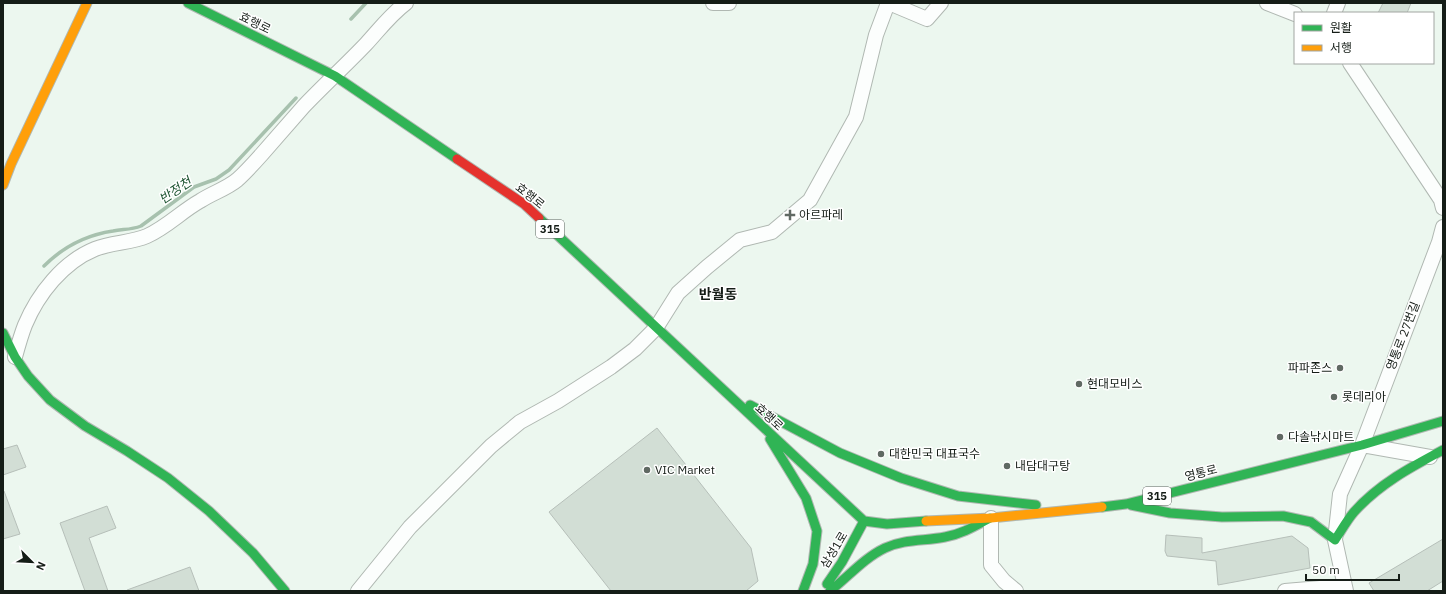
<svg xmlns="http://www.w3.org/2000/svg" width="1446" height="594" viewBox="0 0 1446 594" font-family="'IBM Plex Sans','Noto Sans KR',sans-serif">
<rect width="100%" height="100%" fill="#ecf7ef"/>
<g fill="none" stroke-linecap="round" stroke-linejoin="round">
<!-- stream -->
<path stroke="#a7c1ae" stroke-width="3.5" d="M351,19L366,3
M44,266C63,247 86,235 113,231C123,229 131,230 141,226L194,187L216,179L229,170L296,98"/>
</g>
<!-- building -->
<path fill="#d2ded5" stroke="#b6bfb9" d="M1383,3H1411L1407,13H1378Z
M657,428L751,548L758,581L746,591H611L549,512Z
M17,445L26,467L3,475V449Z
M3,491H4L20,534L3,539Z
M107,506L116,528L89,538L108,591H85L60,523Z
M1166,535L1202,538V553L1292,536L1308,548L1310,568L1218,585L1216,561L1167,556L1165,551Z
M1443,539V581L1427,591H1374L1369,583Z
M190,567L199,591H127V590Z"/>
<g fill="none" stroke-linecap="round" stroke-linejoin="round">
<!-- street casing -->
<g stroke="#b0b8b2" stroke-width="16">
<path id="street" d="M713,3H729
M889,3L927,19L941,3
M1267,3L1295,14
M1334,13L1338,3
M1350,63L1441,200L1443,208
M15,357C18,346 21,335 25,325C38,294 63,262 95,249C112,242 131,243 147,236C167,227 182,211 200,201C212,193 226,189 237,180C246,172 254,163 262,154C276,138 290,122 304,106C324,85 346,65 366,44C379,30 390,15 406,3
M1368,446L1430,457
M991,518V565L1004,581L1016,591
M358,591L410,527L491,446L520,422L558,401L611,367L635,349L656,328L678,293L707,267L740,240L772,232L810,200L856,117L876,35L888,3
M1285,591L1344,586
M1346,591L1335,540L1340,494L1362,445L1439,242L1443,227"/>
</g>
<!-- fast casing -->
<g stroke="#b0b8b2" stroke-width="11">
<path id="fast" d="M188,3L335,76L457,159
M539,218L864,521L887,524L926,521
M3,333L15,357L28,376L50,400L85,426L127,451L168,478L209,511L253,553L285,591
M750,405L840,453L901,478L958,496L1036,505
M770,439L806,498L817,531L813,564L803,591
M1131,505L1170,513L1222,517L1283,516L1311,522L1335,540C1341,531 1347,520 1354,512C1379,484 1411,467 1443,450
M1102,507L1126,504L1362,445L1443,421
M827,584L842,562L864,521
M830,591C848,577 864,558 885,548C904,539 925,541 945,537C962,534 975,526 990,518"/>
</g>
<!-- slow casing -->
<g stroke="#b0b8b2" stroke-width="11">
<path id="slow" d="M3,185L11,164L87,3
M926,521L991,518L1102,507"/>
</g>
<!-- jam casing -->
<g stroke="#b0b8b2" stroke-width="11">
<path id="jam" d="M457,159L524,204L539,218"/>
</g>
<!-- street -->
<use href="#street" stroke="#fcfefd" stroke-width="14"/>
<!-- fast -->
<use href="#fast" stroke="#30b455" stroke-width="9"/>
<!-- slow -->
<use href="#slow" stroke="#ff9f0a" stroke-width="9"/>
<!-- jam -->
<use href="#jam" stroke="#e5322d" stroke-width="9"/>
</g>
<!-- markers -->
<g fill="#606963" stroke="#fff" stroke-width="1.5">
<path d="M788 209h4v4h4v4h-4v4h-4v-4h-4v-4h4z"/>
<circle cx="1340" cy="368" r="4"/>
<circle cx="1079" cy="384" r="4"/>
<circle cx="1334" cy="397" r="4"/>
<circle cx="1280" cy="437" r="4"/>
<circle cx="881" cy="454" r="4"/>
<circle cx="1007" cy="466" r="4"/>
<circle cx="647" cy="470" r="4"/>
</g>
<g text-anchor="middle" stroke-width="3" stroke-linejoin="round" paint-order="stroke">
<!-- shield labels -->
<g fill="#fff" stroke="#5b615d" stroke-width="1">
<rect x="536" y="220" width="28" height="18" rx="3"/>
<rect x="1143" y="487" width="28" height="18" rx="3"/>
</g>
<g font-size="11" font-weight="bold" fill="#151d17">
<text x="550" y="233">315</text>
<text x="1157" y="500">315</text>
</g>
<!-- street labels -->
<g font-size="12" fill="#151d17" stroke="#fff">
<text transform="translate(255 23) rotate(26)" y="4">효행로</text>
<text transform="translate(530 196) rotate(39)" y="4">효행로</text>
<text transform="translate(1403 336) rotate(-69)" y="4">영통로 27번길</text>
<text transform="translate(769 417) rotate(43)" y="4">효행로</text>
<text transform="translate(1201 473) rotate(-14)" y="4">영통로</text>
<text transform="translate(834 550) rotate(-59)" y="4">삼성1로</text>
</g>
<!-- poi labels -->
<g font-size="12" fill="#151d17" stroke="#fff" text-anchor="start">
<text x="799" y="219">아르파레</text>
<text x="1332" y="372" text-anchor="end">파파존스</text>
<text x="1087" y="388">현대모비스</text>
<text x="1342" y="401">롯데리아</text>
<text x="1288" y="441">다솔낚시마트</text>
<text x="889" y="458">대한민국 대표국수</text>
<text x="1015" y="470">내담대구탕</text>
<text x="655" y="474">VIC Market</text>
</g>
<!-- water labels -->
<g font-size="13" font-style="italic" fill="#205634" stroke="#fff">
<text transform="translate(175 190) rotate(-34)" y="5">반정천</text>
</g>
<!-- quarter labels -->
<g font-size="14" font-weight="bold" fill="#151d17" stroke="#fff">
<text x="718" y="299">반월동</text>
</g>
</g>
<!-- border -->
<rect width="1446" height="594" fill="none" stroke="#151d17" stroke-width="8"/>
<!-- legend -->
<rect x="1294" y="12" width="140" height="52" fill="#ffffff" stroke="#a1a5a2"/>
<rect x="1302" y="25" width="20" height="6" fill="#30b455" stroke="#a1a5a2"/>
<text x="1330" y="32" font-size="12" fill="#151d17">원활</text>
<rect x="1302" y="45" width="20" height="6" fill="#ff9f0a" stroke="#a1a5a2"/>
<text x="1330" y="52" font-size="12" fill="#151d17">서행</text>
<!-- north arrow -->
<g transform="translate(32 562) rotate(114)" stroke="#ffffff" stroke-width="3" paint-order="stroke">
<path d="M0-3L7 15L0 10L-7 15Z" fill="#151d17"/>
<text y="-6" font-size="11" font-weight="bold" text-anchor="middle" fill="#151d17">N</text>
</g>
<!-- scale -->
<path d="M1306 574v6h93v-6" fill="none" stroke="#151d17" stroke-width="2"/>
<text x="1312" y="574" font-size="12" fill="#151d17" stroke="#ffffff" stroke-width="3" paint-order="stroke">50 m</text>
</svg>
